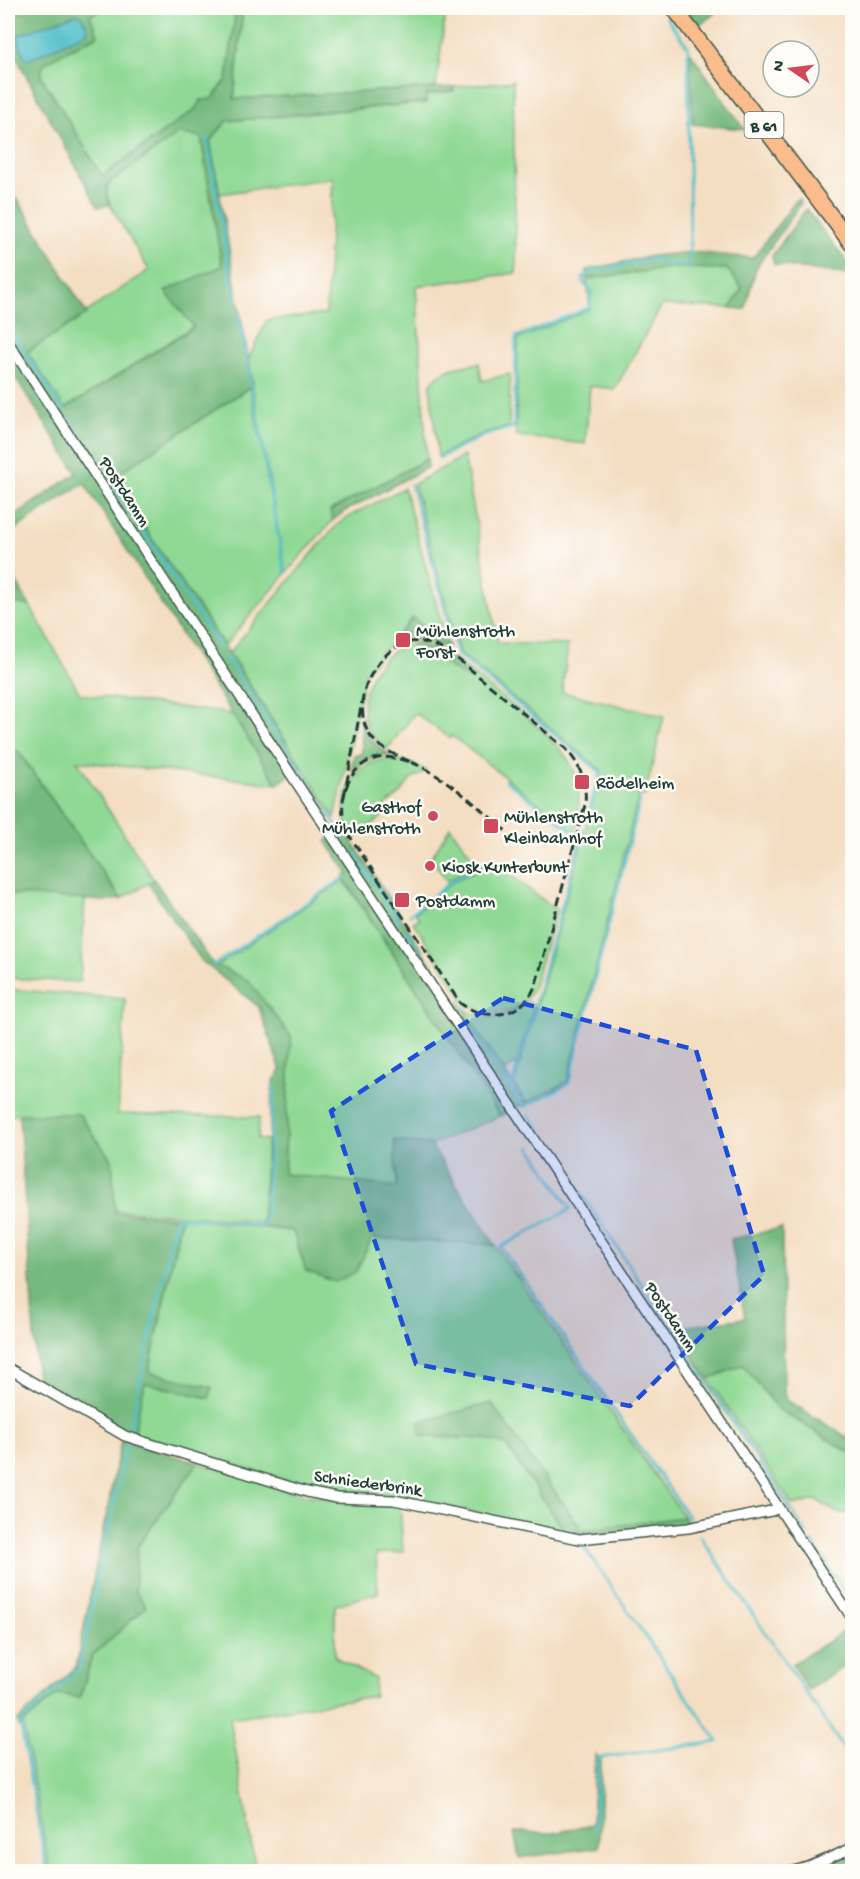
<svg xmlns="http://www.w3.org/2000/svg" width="860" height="1879" viewBox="0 0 860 1879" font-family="'Gochi Hand',sans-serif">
<rect width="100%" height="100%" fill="#fdfcf7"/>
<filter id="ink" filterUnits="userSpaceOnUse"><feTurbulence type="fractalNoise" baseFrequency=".0167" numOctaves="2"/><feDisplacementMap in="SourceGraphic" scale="12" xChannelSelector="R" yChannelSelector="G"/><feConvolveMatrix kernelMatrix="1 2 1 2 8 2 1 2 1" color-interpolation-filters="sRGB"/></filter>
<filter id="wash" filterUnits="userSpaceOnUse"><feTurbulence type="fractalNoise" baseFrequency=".008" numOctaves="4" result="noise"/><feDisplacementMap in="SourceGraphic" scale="24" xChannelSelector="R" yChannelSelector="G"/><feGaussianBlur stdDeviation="1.35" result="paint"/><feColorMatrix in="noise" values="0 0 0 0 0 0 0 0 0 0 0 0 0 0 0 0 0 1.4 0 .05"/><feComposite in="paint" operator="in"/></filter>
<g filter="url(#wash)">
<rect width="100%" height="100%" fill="#f4dec2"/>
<!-- green -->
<path fill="#90d995" stroke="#588b64" stroke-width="1.5" d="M109,8H236L227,79L212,100H201L194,110L102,176L41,76L42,65L57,54L78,46L89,15Z
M243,8H446L436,88L234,100Z
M513,81L516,273L416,286L427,459L331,510L333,520L286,573L248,360L267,320L326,314L333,178L220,194L210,141L227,121L425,103L426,95L454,91V87Z
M178,134L201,136L222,267L194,326L65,409L27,352L149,270L110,205L107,195V185Z
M671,268L727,269L742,288L731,308L662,305L615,389L590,386L585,444L516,436L518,339L590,309L587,279Z
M479,363L482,381L510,374L509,427L484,433L438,456L430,386C438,368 461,367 479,363Z
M250,387L285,575L224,646L111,478Z
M464,456L498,643L568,645L562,692L664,716L645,796L639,795L567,1082L526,1103L514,1085L601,773V770L459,653L414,484Z
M404,488L448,646L413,618L365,672L335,818L229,653L320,544L338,524L350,516Z
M8,602L30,606L80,694L232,714L277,784L77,761L154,880L121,899L19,752L8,750Z
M410,644C433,652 450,670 472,680L475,676C505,701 565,740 576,776C581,795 578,813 576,832L452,736L450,738L415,713L387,749C343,724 366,655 410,644Z
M388,759L413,764L427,771L411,779L400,794L384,807L387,813L353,839C333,808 349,761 388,759Z
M450,827L477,863L447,881L431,858Z
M492,861L556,910C551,928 545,946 540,964C537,974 536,985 530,994C515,1020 481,1016 460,1000L463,998L413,922L419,919L415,913L453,882Z
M344,880L500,1116L431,1145L395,1140L398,1187L284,1175L291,1036L217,966Z
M8,894L85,899L80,982L8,978Z
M8,989L125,999L118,1114L259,1117L258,1139L267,1140L262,1222L115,1210L112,1161L79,1114L8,1115Z
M529,1002L533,1006L517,1063L504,1072L467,1016L469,1012C493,1021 510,1016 529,1002Z
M181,1218L293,1231L306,1271L356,1272L372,1238L495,1245L684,1517L582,1530L491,1403L419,1422L421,1436L486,1439L506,1445L566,1533L395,1495L352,1494L308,1487L133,1435L144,1382L209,1398L212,1388L149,1372Z
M743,1365L778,1409L852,1454V1513H837L817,1500L792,1505L708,1379Z
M198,1463L305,1495L400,1504L403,1552L376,1554L378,1593L335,1605V1657L375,1679L374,1696L230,1718L256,1871H49V1865L23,1724L58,1694L80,1698L92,1656L145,1607L135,1590L137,1547Z"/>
<!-- forest -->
<path fill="#74b97e" stroke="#4a7b59" stroke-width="1.5" d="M32,8H109L90,15L98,35C79,45 60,52 43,65L41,76L102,176L194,110L202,100L212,99L227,79L236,8H243L234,99L454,87V90L426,95V102L227,121L210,141L253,385L111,478L229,653L302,767L277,784L84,483L8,534V520L77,473L8,366V205L17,198L87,314L27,352L65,409L194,327L165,291L222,266L201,137L178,134L107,185V195L110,205L98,207L9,44H8V15Z
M683,8H722L698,26Z
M690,52L744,129L692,124Z
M798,198L801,203L756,268L745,309L731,308L742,288L727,269L671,268L587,279V270L651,256L693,252L753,258Z
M806,209L852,268V279L849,275L774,264L772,256Z
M427,459L428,467L345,511L333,520L330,511Z
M8,567L30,606L8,602Z
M413,618L448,646L446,648L426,641L410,640L407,633L397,641L394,639Z
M420,643L444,652L475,676L472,680C450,670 433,652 410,644Z
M361,716C365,737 375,747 393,756C377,753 365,760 353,772L351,770L354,755L362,754Z
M8,750L18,751L121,899L103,901L8,894Z
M344,829L453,998L469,1012L467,1016L526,1103L500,1116L343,877L348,874L326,841Z
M154,880L213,964L248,980L291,1036L284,1174L397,1187L394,1140L431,1145L495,1245L372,1238L356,1272L335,1282L306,1271L293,1231L262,1227L273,1082L281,1071L259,1007L202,961L148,883Z
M19,1114H79L112,1161L115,1212L181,1218L149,1372L212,1387L209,1398L145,1383L133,1435L37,1380Z
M782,1228L784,1393L788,1401L852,1440V1454L778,1409L743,1365L708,1379L674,1328L745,1318L731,1239Z
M491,1403L582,1530L684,1517L688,1524L579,1537L566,1533L506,1445L485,1439L421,1436L419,1422Z
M121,1440L198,1463L137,1547L135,1590L146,1607L92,1656L80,1698L58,1694L19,1727L18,1721L76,1667Z
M845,1631L852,1641V1661L808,1690L792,1664Z
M595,1754L601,1759L599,1847L519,1858L514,1832L553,1833L592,1825Z
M852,1854V1871H813Z"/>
<!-- water -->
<path fill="#53c0ca" stroke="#397e7f" stroke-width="1.5" d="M76,14L81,15L88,29L86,33L29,60L25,59L17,37L18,35Z"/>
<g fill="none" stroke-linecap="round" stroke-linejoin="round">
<!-- stream -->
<path stroke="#53c0ca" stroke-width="3" d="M207,138L235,301
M238,313L285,572
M8,327L64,410
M70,420L100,466
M439,458L485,435L514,427L516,337L589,308L592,291L584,284L583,278L592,272L651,259L687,267L690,263L688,47L667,18
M105,473L220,648
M411,484L457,654L599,771L600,775L586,822
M226,657L345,839
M505,780L574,832
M354,853L400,922
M410,915L453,880L491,859
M405,930L524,1107L566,1085L569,1082L640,800
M214,965L346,877
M511,1089L583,831
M529,1115L807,1534
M530,1147L571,1209L501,1247L689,1518
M129,1432L176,1217L263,1225L265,1223L274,1087
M700,1536L852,1761
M812,1542L852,1602
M582,1544L718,1742L598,1758L594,1830
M45,1872L46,1865L20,1723L79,1669L126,1445"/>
</g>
</g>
<g filter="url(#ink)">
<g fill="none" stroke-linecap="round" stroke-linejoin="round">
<!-- street casing -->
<g stroke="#3f5549" stroke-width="12">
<path id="street" d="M8,342L296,782L852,1618
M8,1368L125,1436L307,1492L336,1498L394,1500L579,1539L688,1528L771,1511L779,1508
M790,1872L811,1866L852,1848"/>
</g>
<!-- primary casing -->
<g stroke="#3f5549" stroke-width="18">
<path id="primary" d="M674,8L852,244"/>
</g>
<!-- street -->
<use href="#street" stroke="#fff" stroke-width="9"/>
<!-- primary -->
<use href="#primary" stroke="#f9bc8a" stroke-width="15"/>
<!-- rail -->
<path stroke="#1f3d34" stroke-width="3" stroke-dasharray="9 4.5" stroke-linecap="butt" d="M411,762C447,777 478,807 507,832
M344,797L363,696C369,669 394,634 427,643C451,650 469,669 488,684C514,706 540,727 566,749C581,766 587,783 585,805L536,984C524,1017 487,1023 460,1003L349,835C335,809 344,765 378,758C389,756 400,759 411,762C377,747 359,738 363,696"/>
</g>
</g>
<!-- marked area -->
<path fill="#1d4ed8" fill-opacity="0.2" stroke="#1d4ed8" stroke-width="4.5" stroke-dasharray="12 8" stroke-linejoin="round" d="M503,998L696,1050L764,1275L630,1406L416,1364L331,1111Z"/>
<!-- markers -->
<g fill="#d1495b" stroke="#fdfcf7" stroke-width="2">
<rect x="395" y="632" width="16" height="16" rx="3"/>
<rect x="574" y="774" width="16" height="16" rx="3"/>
<circle cx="433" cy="816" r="6"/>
<rect x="483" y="818" width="16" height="16" rx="3"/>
<circle cx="430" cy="866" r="6"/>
<rect x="394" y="892" width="16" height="16" rx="3"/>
</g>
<g text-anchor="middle" stroke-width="5" stroke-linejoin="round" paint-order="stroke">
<!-- shield labels -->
<rect fill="#fdfcf7" stroke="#62766e" stroke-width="1.5" x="744.5" y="112" width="39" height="26" rx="4.5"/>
<g font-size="16" font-weight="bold" fill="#1f3d34">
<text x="764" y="131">B 61</text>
</g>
<!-- street labels -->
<g font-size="18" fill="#1f3d34" stroke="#fdfcf7">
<text transform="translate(126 491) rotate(57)" y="6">Postdamm</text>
<text transform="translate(672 1316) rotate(56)" y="6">Postdamm</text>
<text transform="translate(368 1482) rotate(8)" y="6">Schniederbrink</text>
</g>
<!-- poi labels -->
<g font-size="18" fill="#1f3d34" stroke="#fdfcf7" text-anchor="start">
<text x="416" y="636">Mühlenstroth<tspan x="416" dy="21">Forst</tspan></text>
<text x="596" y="788">Rödelheim</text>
<text x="421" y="812" text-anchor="end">Gasthof<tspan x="421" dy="21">Mühlenstroth</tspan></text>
<text x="504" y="822">Mühlenstroth<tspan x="504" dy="21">Kleinbahnhof</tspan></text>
<text x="442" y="872">Kiosk Kunterbunt</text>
<text x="416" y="906">Postdamm</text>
</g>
</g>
<!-- margin -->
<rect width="860" height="1879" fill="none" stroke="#fdfcf7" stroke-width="30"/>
<!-- north arrow -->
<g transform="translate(791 69) rotate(284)"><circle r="28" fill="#fdfcf7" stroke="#a4b0a9" stroke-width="1.5"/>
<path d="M0-4.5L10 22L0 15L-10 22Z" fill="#d1495b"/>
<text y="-9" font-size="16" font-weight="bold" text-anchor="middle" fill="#1f3d34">N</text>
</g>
</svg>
